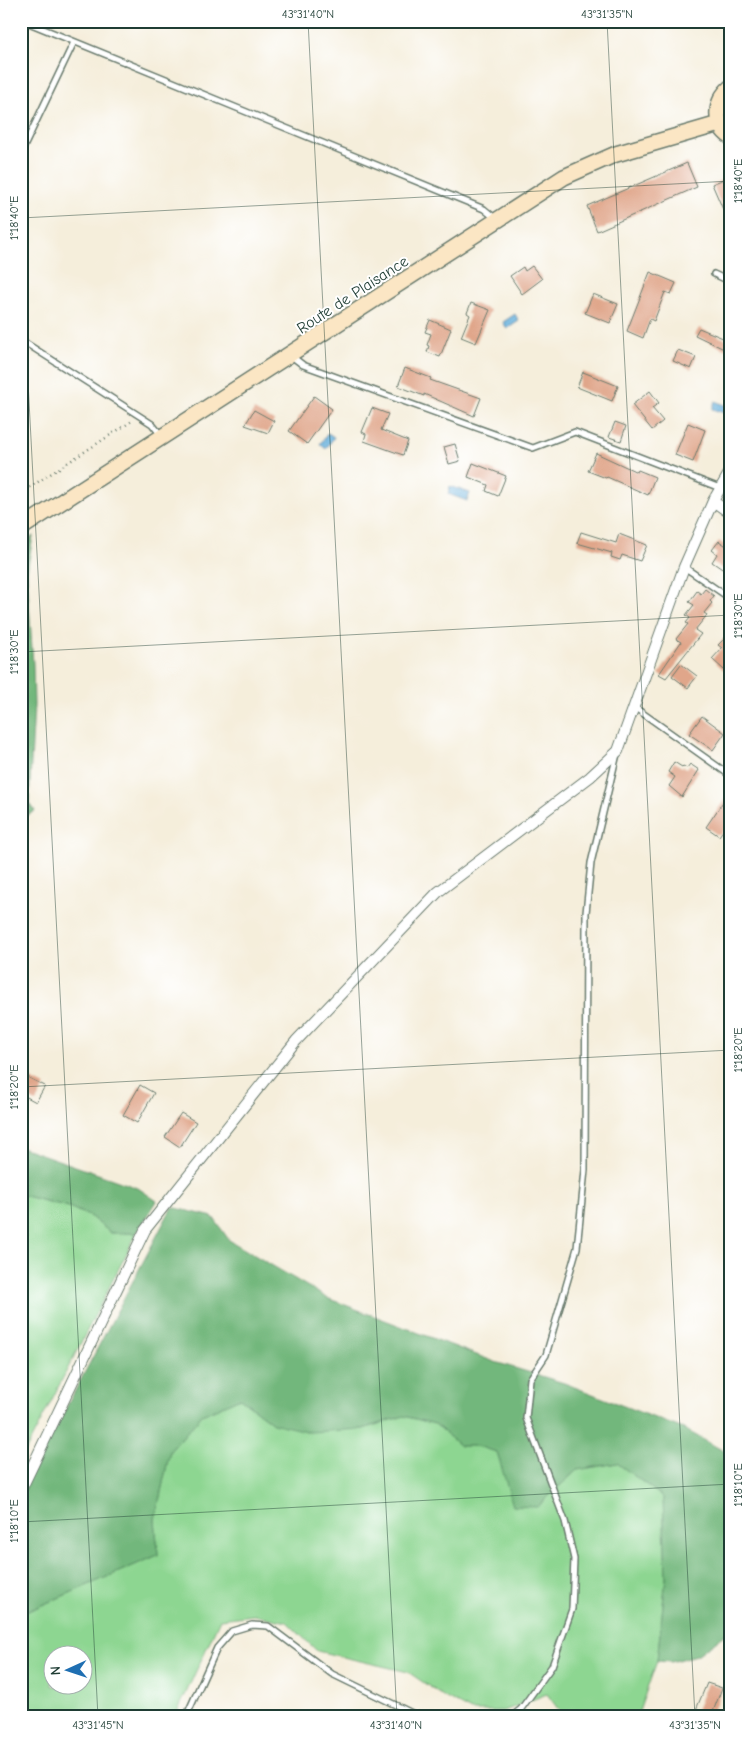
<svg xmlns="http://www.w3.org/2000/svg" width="752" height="1738" viewBox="0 0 752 1738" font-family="'Comic Neue',sans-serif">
<rect width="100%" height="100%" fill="#fff"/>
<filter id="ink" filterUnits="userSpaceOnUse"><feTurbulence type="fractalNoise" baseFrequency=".02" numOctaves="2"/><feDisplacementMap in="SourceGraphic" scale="10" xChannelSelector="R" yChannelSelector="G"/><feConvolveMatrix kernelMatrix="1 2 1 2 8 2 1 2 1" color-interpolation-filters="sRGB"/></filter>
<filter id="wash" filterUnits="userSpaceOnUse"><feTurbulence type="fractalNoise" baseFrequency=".0096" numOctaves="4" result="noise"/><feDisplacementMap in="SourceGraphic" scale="20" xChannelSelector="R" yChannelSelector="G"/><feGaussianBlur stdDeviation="1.12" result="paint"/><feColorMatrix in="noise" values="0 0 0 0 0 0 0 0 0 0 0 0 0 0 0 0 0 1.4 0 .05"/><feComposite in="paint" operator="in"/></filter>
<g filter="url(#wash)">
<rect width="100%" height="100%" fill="#f5eedb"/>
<!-- green -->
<path fill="#8dd691" stroke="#568a62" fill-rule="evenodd" d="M21,1195L69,1207L91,1217L111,1233H137L21,1460Z
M240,1398L273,1423L362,1429L404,1416L435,1424L460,1446H477L497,1452L537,1507L577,1470L617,1463L663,1497L666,1577L657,1661L637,1717H564L547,1694L504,1711H471L446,1698L408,1672L317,1651L287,1622L254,1615L220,1619L175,1717H21V1614L158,1555L155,1519L170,1451L202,1415ZM52,1656H82V1686H52Z"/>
<!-- forest -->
<path fill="#72b77b" stroke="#487a58" d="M33,536L27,572L33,664L34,705L29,802L35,811L21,819V544Z
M21,1147L138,1188L157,1201L137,1233H111L91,1217L69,1207L21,1195Z
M172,1207L213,1217L229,1240L327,1298L495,1362L564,1383L686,1430L731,1455V1626L728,1632L697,1655L671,1662L657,1661L666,1577L663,1497L617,1463L577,1470L537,1507L513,1506L497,1452L477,1446H460L435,1424L404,1416L362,1429L310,1432L273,1423L240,1398L202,1415L170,1451L155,1519L158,1555L21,1614V1493Z"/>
<!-- water -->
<path fill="#61acd9" stroke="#407486" d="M515,314L519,321L507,329L503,322Z
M715,401L727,406L724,413L712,409Z
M328,433L334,437L326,449L320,444Z
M450,486L470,493L467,501L448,494Z"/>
<g id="blocks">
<!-- building -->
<path fill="#e0a68a" d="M687,163L697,187L597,231L587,206Z
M731,176V228L712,184Z
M532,266L542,279L522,294L510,276L523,267L525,271Z
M650,272L676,283L671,294L665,292L654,321L650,319L643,338L627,331Z
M593,294L618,304L610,323L585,313Z
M471,303L490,310L476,343L461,337L470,315L467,313Z
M430,320L451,329L440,357L427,352L429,346L427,345L431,334L425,332Z
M699,328L730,341L726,350L695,335Z
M678,350L696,357L691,369L673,361Z
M405,368L431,378L430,380L481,398L474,416L424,394V396L398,386Z
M583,372L618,386L612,401L577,387Z
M650,391L659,403L652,408L663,421L652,430L632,405Z
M314,396L332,409L307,444L289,431Z
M372,408L388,414L381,430L408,441L403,455L364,441L366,434L362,432Z
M254,410L274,421L268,433L245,425Z
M615,422L626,426L621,441L609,437Z
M688,423L705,430L693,462L675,455Z
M455,444L460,461L449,464L444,447Z
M596,453L637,472L638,470L655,477L648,495L607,477L606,478L588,471Z
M473,463L506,476L498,496L486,491L488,485L468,477Z
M581,532L616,543L619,534L647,545L640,561L622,555L620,560L611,557L612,553L577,543Z
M719,541L731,549V575L712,562L717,554L712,550Z
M705,589L714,596L710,601L712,603L704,613L707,615L695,630L701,634L666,678L659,674L681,642L676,639L688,624L686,623L690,618L686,615L694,605L689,602L697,591L701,594Z
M731,632V663L724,670L712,659L722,648L718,645Z
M681,664L697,676L688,688L672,676Z
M702,716L725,733L713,750L689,734Z
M674,762L682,767L683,766L687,768L690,764L699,770L682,797L669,786L675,777L668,772Z
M731,790V820L719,836L706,827Z
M21,1074L45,1086L36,1102L21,1094Z
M140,1085L154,1093L137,1123L123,1115Z
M181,1113L196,1122L180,1147L165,1137Z
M707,1683L722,1688L711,1717H693Z"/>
</g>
</g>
<g filter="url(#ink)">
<use href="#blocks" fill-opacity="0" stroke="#6a7b6e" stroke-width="1"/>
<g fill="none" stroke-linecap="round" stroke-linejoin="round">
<!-- lane casing -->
<g stroke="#6a7b6e" stroke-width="8">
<path id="lane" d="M24,21L484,209L496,219
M21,153L74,42
M714,274L731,282
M21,340L152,424L161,435
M290,355L303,365L533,448L575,432L720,488
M684,567L731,599
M634,707L731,776
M186,1717L217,1648L232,1631L252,1625L268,1626L332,1674L414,1714L430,1717
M511,1717L521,1709L552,1666L572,1609L574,1559L565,1521L526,1418L530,1379L546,1355L577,1248L585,1170L586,913L591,863L617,754"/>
</g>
<!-- street casing -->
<g stroke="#6a7b6e" stroke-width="12">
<path id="street" d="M713,501L731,514
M21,1490L145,1230L296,1041L438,892L590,777L618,751L684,567L713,501L731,470"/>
</g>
<!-- secondary casing -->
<g stroke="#6a7b6e" stroke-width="18">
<path id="secondary" d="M731,87C715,101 712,124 731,137
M21,528L564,177L616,154L719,124"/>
</g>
<!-- path -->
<path stroke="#6a7b6e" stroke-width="2.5" stroke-dasharray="1 4" stroke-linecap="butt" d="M21,493L132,421"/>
<!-- lane -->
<use href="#lane" stroke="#fff" stroke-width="5"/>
<!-- street -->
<use href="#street" stroke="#fff" stroke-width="10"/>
<!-- secondary -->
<use href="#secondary" stroke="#fbe6c4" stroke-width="15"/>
</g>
</g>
<!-- ticks -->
<path fill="none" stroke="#1f3d34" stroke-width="1" stroke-opacity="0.45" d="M308,21L397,1717M607,21L695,1717M21,218L731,181M21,248L98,1717M21,652L731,615M21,1087L731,1050M21,1522L731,1484"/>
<g text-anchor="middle" stroke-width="4" stroke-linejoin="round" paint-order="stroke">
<!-- street labels -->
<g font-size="16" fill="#1f3d34" stroke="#fff">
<text transform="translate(352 294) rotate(-33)" y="6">Route de Plaisance</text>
</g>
</g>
<!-- margin -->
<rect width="752" height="1738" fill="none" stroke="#fff" stroke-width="55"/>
<!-- north arrow -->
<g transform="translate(68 1670) rotate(267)"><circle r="24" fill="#ffffff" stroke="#a5b1ae"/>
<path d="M0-4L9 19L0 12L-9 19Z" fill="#1f6fb2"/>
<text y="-8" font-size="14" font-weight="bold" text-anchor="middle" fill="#1f3d34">N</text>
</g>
<rect x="28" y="28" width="696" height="1682" fill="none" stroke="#1f3d34" stroke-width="2"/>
<g font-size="12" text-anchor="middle" fill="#1f3d34">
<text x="308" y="18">43°31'40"N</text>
<text x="607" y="18">43°31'35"N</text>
<text transform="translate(738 181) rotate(-90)" y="4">1°18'40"E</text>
<text transform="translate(14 218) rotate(-90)" y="4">1°18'40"E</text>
<text transform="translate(738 616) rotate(-90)" y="4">1°18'30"E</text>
<text transform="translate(14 652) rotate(-90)" y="4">1°18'30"E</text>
<text transform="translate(738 1050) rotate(-90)" y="4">1°18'20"E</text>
<text transform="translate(14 1087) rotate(-90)" y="4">1°18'20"E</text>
<text transform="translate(738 1485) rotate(-90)" y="4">1°18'10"E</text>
<text transform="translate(14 1521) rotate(-90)" y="4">1°18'10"E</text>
<text x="98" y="1729">43°31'45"N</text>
<text x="396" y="1729">43°31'40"N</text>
<text x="695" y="1729">43°31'35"N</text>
</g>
</svg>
